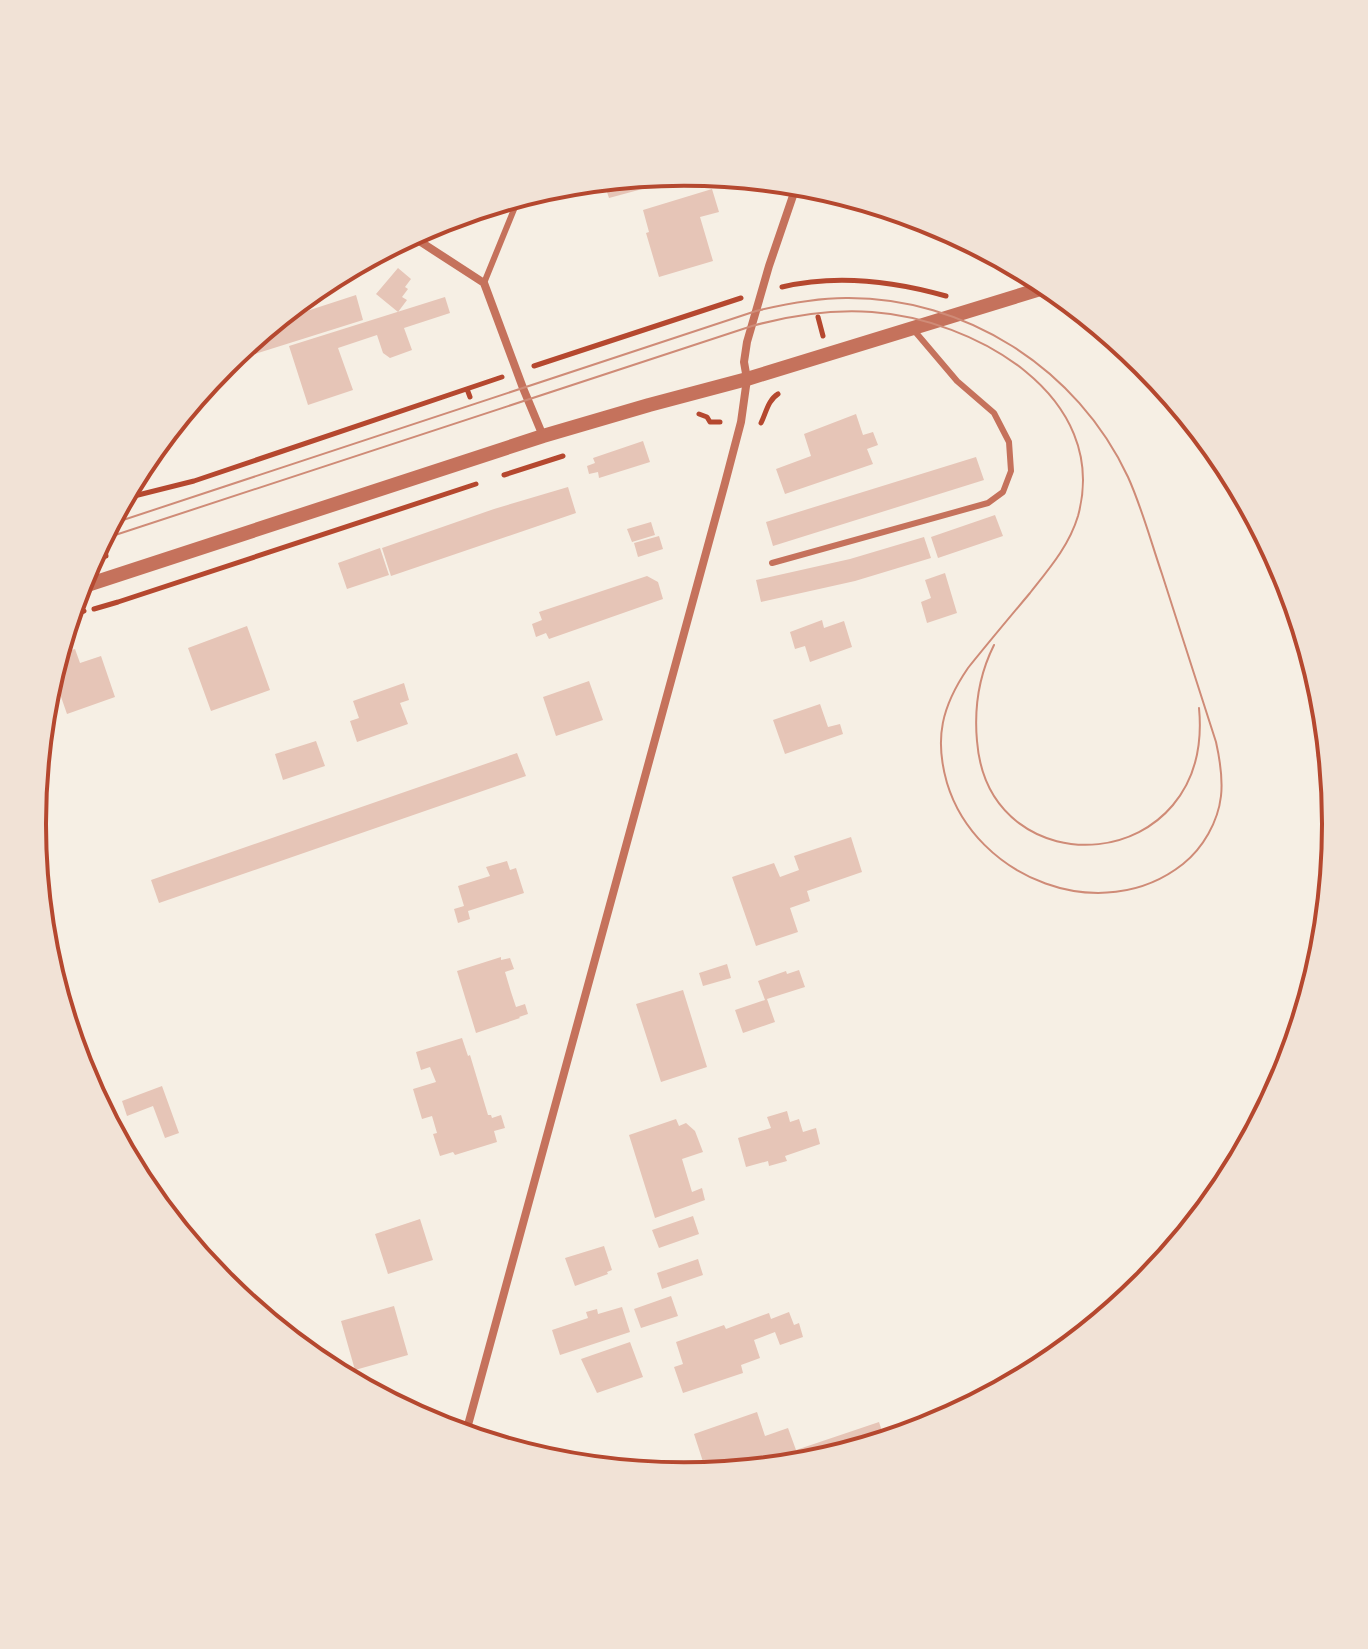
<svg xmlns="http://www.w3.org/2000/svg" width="1368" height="1649" viewBox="0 0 1368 1649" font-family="'Golos Text',sans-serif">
<rect width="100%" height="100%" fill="#f6efe4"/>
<!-- building -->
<path fill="#e6c5b7" d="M708,175L729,177L711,183Z
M642,177L646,188L609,198L604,183L616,179Z
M712,189L719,212L700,217L713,261L659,277L646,233L649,232L643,210Z
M469,212L462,224L451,217Z
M398,268L411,279L405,287L408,289L402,297L407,300L398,312L376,294Z
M356,295L363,320L245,357L242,348L273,322Z
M445,297L450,313L404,328L412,350L390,358L383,353L377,335L338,348L353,390L308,405L289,346Z
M856,414L863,435L873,432L878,445L867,449L873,464L785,494L776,469L811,456L804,434Z
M643,441L650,462L599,478L598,472L589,474L587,466L595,463L593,458Z
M976,457L984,480L773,546L766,522Z
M568,487L576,513L391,576L382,548L494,509Z
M995,515L1003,536L938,558L931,537Z
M651,522L655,535L632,542L627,529Z
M659,536L663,549L638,557L634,543Z
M924,537L931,558L855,581L761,602L756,580L850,559Z
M380,548L389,575L347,589L338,563Z
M945,573L957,613L927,623L921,602L931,598L925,580Z
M647,576L658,582L663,599L549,639L546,633L536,637L532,624L542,620L539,612Z
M822,620L824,628L844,621L852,647L810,662L805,646L795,649L790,632Z
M247,626L270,690L211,711L188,648Z
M75,649L80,663L101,656L115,697L67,714L52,671L58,654Z
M589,681L603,720L556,736L543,697Z
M404,683L409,700L400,703L408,724L357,742L350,721L359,718L353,701Z
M820,704L828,727L840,724L843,734L785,754L773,720Z
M316,741L325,766L283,780L275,754Z
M1329,751L1334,803H1333L1316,755Z
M517,753L526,776L159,903L151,880Z
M851,837L862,872L807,891L810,901L790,908L798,932L756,946L732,877L774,863L780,877L799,870L794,856Z
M507,861L510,870L516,868L524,893L468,911L470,919L458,923L454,909L464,906L458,886L490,876L486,867Z
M501,957V960L510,958L514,969L505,972L511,992L516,1007L525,1004L528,1014L519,1017L520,1018L476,1033L457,971Z
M727,964L731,978L703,986L699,973Z
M799,970L805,987L767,999L775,1022L743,1033L735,1010L765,1000L758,981L786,971L787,974Z
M683,990L707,1067L661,1082L636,1004Z
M462,1038L468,1056L470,1055L488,1115H491L492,1118L501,1115L505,1128L494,1131L497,1142L455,1155L453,1152L440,1156L433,1134L437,1133L432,1116L422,1119L413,1089L436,1082L430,1067L421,1070L416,1052Z
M162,1086L179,1133L165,1138L153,1106L127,1116L122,1101Z
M787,1111L790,1122L799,1119L803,1132L816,1128L820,1144L785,1156L787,1161L769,1166L768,1161L746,1167L738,1138L771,1128L767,1117Z
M676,1119L679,1126L686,1123L695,1131L703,1152L682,1159L692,1192L702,1188L705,1200L655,1218L629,1135Z
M693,1216L699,1234L659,1248L652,1230Z
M420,1219L433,1260L388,1274L375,1234Z
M604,1246L612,1270L607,1272L608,1274L575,1286L565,1258Z
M698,1259L703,1275L662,1289L657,1273Z
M671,1296L678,1316L641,1328L634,1309Z
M394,1306L408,1355L355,1370L341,1321Z
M622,1307L630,1332L560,1355L552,1330L588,1318L586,1312L597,1309L598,1314Z
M789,1312L794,1325L799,1323L803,1337L780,1345L775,1332L754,1340L760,1358L741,1365L743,1373L683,1393L674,1367L683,1364L676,1342L724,1325L726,1329L769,1313L771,1319Z
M630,1342L643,1377L597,1393L581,1359Z
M757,1412L765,1436L788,1428L796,1450L879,1422L885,1440L811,1464L707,1474L694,1434Z"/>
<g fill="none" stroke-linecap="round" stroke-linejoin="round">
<!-- path -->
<path stroke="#b5482f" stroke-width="5" d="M782,287C836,274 893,281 946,296
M818,317L823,336
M534,366L741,298
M467,389L470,397
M699,414L707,417L710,422H720
M761,423C766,413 768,400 778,394
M504,475L563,456
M122,499L194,481L502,377
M102,537L106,556
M94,609L118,602L476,484
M70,615L84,611"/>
<!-- service -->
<path stroke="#c5725c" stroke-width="6" d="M484,283L519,197
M772,563L988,503L1003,492L1011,471L1009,442L994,413L957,381L912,328"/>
<!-- minor -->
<path stroke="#c5725c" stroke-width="8" d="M410,235L484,283L523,388L543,436
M465,1436L725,483L741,422L747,379L744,362L747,342L769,266L797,184"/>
<!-- tertiary -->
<path stroke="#c5725c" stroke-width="14" d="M78,588L543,436L649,405L747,379L1050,286"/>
<!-- tram -->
<path stroke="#cf8b77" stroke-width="2" d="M100,540L752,326C792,315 831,309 872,312C973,319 1111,395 1078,516C1069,546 1049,569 1030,593C1009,618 988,643 968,668C942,706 934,738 947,783C976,879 1102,928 1183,864C1203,848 1218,822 1221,796C1223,778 1220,760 1216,742C1198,686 1180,630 1162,574C1151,542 1142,508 1128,477C1077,368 965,297 846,298C815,298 785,304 756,311L108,525
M994,645C979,675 974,708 977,741C989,892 1215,876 1199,708"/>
</g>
<!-- crop -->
<path d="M0 0H1368V1649H0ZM46 824a638 638 0 1 1 1276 0a638 638 0 1 1-1276 0Z" fill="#f1e2d6" fill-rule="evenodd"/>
<path fill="none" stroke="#b5482f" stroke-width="4" d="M46 824a638 638 0 1 1 1276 0a638 638 0 1 1-1276 0Z"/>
</svg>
